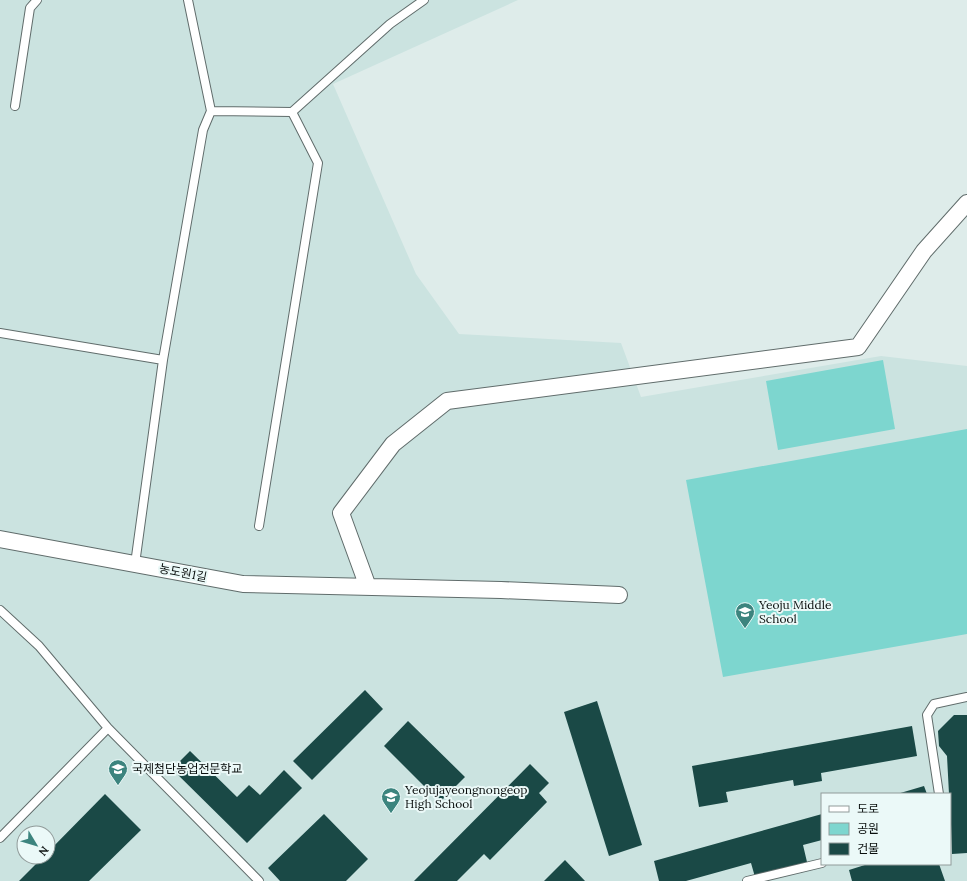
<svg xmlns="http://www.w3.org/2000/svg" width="967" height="881" viewBox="0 0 967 881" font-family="Lora,'Noto Sans KR',serif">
<rect width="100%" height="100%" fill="#deecea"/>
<!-- built -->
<path fill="#cbe3e0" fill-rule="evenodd" d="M0,0H518L333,84L416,274L459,334L621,343L641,397L881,356L967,366V881H0ZM822,794H950V864H822ZM24,833H48V857H24Z"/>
<!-- green -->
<path fill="#7dd6cf" d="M883,360L895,429L778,450L766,381Z
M967,429V634L723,677L686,480Z"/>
<!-- building -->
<path fill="#1a4946" d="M365,690L383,709L312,780L293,761Z
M597,701L642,845L609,856L564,712Z
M954,715H967V853L952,854L950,794H949L947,756L939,746L938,731Z
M408,721L465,777L440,802L384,746Z
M912,726L917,756L821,773L822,781L794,786L793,780L726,792L728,802L699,807L692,766Z
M190,751L237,797L249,785L260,795L284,770L302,788L247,843L172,769Z
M530,764L549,783L539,793L547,802L490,860L484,854L457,881H414Z
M924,786L927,794H897Z
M105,794L141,830L89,881H19L43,857H48V852Z
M324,814L368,859L346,881H280L268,868Z
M822,814V840L803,845L807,862L755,877L751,863L686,881H659L654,861Z
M565,860L585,881H544Z
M868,864H939L945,881H852L849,870Z"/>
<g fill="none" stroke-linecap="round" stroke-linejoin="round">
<!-- lane casing -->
<g stroke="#606c6b" stroke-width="10">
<path id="lane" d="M15,106L30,8L37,0
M211,111L292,112
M0,333L163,360
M259,526L318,163L292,112L390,24L424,0
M135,564L163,360L203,130L211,111L188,0
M0,610L39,646L108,728L259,881
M939,794L927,715L934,704L967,697
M0,838L108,728
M747,881L822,863"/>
</g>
<!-- street casing -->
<g stroke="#606c6b" stroke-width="18">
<path id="street" d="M0,539L243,584L501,590L619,595
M368,587L341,513L393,444L447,401L858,347L924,251L967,203"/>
</g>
<!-- lane -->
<use href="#lane" stroke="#fff" stroke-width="8"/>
<!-- street -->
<use href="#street" stroke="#fff" stroke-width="16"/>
</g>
<!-- icons -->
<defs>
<g id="school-pin" transform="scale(1)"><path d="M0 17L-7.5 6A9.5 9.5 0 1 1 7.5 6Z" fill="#3c847e" stroke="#ebf9f8"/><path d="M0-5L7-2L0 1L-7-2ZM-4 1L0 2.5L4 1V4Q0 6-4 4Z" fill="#fff"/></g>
</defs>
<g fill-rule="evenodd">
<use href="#school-pin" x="745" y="612"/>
<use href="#school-pin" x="118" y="769"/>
<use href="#school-pin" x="391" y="797"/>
</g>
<g text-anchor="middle" stroke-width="4" stroke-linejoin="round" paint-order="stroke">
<!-- street labels -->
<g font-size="12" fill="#0a0f0e" stroke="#ebf9f8">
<text transform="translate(183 573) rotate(11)" y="4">농도원1길</text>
</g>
<!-- poi labels -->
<g font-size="12" fill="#0a0f0e" stroke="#ebf9f8" text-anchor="start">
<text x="759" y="609">Yeoju Middle<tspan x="759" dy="14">School</tspan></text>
<text x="132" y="773">국제첨단농업전문학교</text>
<text x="405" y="794">Yeojujayeongnongeop<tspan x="405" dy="14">High School</tspan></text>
</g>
</g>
<!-- legend -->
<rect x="821" y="793" width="130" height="72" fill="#ebf9f8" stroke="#919b9a"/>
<rect x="829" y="806" width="20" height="6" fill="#ffffff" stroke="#919b9a"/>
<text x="857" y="813" font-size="12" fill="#0a0f0e">도로</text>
<rect x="829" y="823" width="20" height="12" fill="#7dd6cf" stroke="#919b9a"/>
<text x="857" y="833" font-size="12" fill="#0a0f0e">공원</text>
<rect x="829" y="843" width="20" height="12" fill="#1a4946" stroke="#919b9a"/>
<text x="857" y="853" font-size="12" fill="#0a0f0e">건물</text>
<!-- north arrow -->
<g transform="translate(36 845) rotate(128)"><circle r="19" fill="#ebf9f8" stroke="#919b9a"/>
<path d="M0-3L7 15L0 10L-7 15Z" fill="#3c847e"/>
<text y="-6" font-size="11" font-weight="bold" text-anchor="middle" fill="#0a0f0e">N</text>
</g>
</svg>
